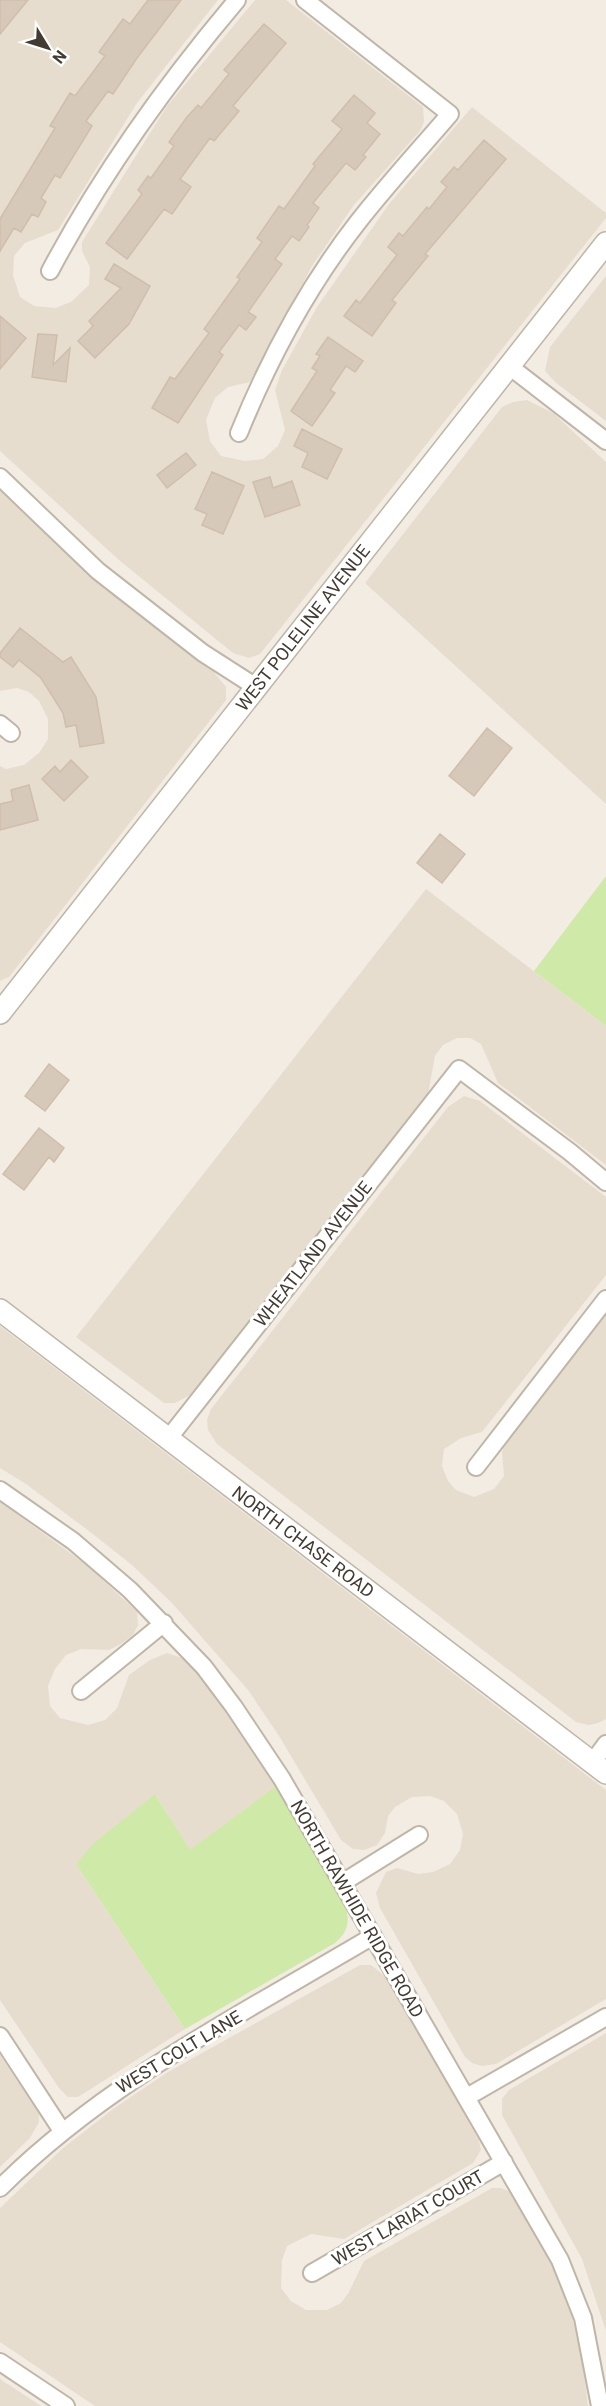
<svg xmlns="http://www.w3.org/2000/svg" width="606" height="2406" viewBox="0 0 606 2406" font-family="Roboto,sans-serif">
<rect width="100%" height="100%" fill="#f2ece2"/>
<!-- residential -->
<path fill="#e6ddcf" d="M0,0H218L137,103L58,230L25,243L14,256L13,275L20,297L34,306L55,308L71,302L89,285L90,267L82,251V242L167,106L255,0H286L423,107L424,122L420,131L354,205L312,266L250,382L228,387L215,398L206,420L210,441L221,456L245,461L263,459L278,446L285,430L275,390L282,370L317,307L389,204L472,107L606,213V218L260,654L249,658L233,653L119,560L0,451Z
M606,276V421L555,382L545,371L550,347Z
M527,400L553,413L606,462V804L365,583L502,407L513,402Z
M0,490L150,623L213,671L226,687V700L9,977L0,981V766L6,769L24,765L39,753L48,739V719L39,701L29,692L17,688L0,691Z
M426,889L606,1026V1165L498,1083L481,1044L470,1038H457L443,1045L435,1056L428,1094L202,1383L192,1394L175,1403H164L76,1337Z
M464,1096L480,1101L606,1197V1275L482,1432L461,1438L444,1449L442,1466L448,1481L456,1490L474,1497L494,1489L504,1476L502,1453L504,1446L606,1314V1719L598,1723L589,1725L576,1722L217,1444L208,1430L207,1420L211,1409L448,1107Z
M0,1326L606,1790V1999L496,2064L482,2066L472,2063L465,2057L380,1908L376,1893L386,1872L397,1868L418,1874L433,1872L450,1864L460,1850L463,1834L457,1814L444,1801L430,1796L412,1797L395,1807L388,1816L385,1833L377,1845L364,1850L353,1849L341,1840L279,1736L248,1690L172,1603L132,1565L89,1531L26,1484L0,1468Z
M0,1502L88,1566L137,1612L138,1625L133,1635L121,1644L109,1650L81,1649L66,1655L55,1669L48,1686L50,1706L60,1718L88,1725L105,1720L117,1708L129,1675L150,1660L167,1653L185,1659L232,1718L276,1786L190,1851L156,1795L76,1864L185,2029L78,2097H68L59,2088L0,2000Z
M360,1965H371L392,1982L479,2141L481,2150L473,2163L344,2239L311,2234L287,2246L282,2260L281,2288L291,2301L306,2310H327L341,2303L349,2292L364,2261L492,2188H501L510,2192L546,2251L571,2313L582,2359L588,2406H95L0,2342V2208L62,2149L113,2109L168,2072Z
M606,2033V2331L582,2259L502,2115V2099L509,2090Z
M0,2055L39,2114V2122L30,2138L0,2167Z
M0,2379L41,2406H0Z"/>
<!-- green -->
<path fill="#cfe9a8" d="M606,876V1026L534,971Z
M276,1786L346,1909C350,1923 347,1933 335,1943L185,2029L76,1864L94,1843L155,1794L190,1850Z"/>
<!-- building -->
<path fill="#d7c9ba" stroke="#cfbeaa" stroke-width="1.5" d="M0,0H28L0,34Z
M148,0H181L137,58L113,94L108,91L86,121L92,126L60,178L55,175L41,198L46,202L38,217L32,214L21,232L14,228L0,251V219L55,128L50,126L70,93L75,96L105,56L99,52L123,19L130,24Z
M264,24L286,43L233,106L239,111L214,141L210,138L180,179L191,187L172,214L164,209L127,259L106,243L142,194L138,190L148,176L151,178L174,146L169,142L187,117L198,105L201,108L229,74L224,70Z
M354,95L375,113L367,123L380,134L363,155L366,157L355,170L346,163L313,203L319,208L307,225L309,227L299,241L292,236L275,259L282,264L248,312L256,317L246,330L239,325L219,352L223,355L178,423L152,408L170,377L175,379L209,333L204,329L240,279L237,277L262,242L257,238L279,206L284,209L315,166L313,164L342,129L332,121Z
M484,140L506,159L425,254L428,256L392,300L396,303L372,336L344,316L356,300L360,303L397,255L388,247L399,233L403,236L427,207L429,209L447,187L441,182L454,167L458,170Z
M114,264L150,286L129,324L95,358L78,341L93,326L89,321L121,288L105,279Z
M0,316L26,338L0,369Z
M38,334L57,335L53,365L70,348L66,382L32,377Z
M328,337L363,361L355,372L346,366L330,390L335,393L312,426L291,411L317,371L312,368L320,356L316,354Z
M302,429L342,449L327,479L302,467L308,453L294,446Z
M186,453L196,465L167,488L157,475Z
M212,472L244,486L223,534L202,525L207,514L195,509Z
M270,477L273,488L292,481L300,505L265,517L253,482Z
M20,628L63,662L71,657L96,697L104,743L80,747L76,725L66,727L63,713L41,678L19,660L13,667L0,657V653Z
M487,728L512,748L474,796L449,776Z
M71,760L88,777L64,801L42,779L55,766L60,772Z
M29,785L38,820L0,830V804L13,801L11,790Z
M440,834L465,854L442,883L417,863Z
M49,1064L69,1080L45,1111L25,1096Z
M39,1128L64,1148L54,1162L49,1157L24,1190L3,1174Z"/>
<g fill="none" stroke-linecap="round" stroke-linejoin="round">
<!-- minor casing -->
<g stroke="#c0b6a7" stroke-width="20">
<path id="minor" d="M50,271C102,173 166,84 237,0
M509,366L606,441
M239,433C269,359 308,286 358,222C387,185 419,150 450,114L305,0
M0,477L98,571L203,653L256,687
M0,724L11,733
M168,1439L459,1069L570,1152L606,1182
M476,1467L606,1299
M0,1490L73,1541L130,1590L204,1667L234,1707L282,1779L560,2260L583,2318L600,2406
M81,1691L164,1623
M592,1763L606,1744
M342,1883L419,1835
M0,2036L62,2131
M467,2097L606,2017
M0,2188C107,2081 244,2013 373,1936
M312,2273L504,2162
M0,2362L66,2406"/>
</g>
<!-- tertiary casing -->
<g stroke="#c0b6a7" stroke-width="24">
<path id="tertiary" d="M0,1013L606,243
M0,1310L606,1773"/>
</g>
<!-- minor -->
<use href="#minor" stroke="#fff" stroke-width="16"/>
<!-- tertiary -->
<use href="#tertiary" stroke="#fff" stroke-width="21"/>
</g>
<g text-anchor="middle" stroke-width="6" stroke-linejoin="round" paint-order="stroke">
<!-- street labels -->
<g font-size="18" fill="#433b32" stroke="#fff">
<text transform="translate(303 628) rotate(-52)" y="6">WEST POLELINE AVENUE</text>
<text transform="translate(313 1254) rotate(-52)" y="6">WHEATLAND AVENUE</text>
<text transform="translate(303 1542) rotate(37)" y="6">NORTH CHASE ROAD</text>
<text transform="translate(357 1909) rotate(60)" y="6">NORTH RAWHIDE RIDGE ROAD</text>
<text transform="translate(179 2052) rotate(-31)" y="6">WEST COLT LANE</text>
<text transform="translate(408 2218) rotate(-30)" y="6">WEST LARIAT COURT</text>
</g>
</g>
<!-- north arrow -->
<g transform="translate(48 48) rotate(128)" stroke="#ffffff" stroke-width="4.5" paint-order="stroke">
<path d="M0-4.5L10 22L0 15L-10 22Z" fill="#433b32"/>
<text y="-9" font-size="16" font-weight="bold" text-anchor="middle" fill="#433b32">N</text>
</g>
</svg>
